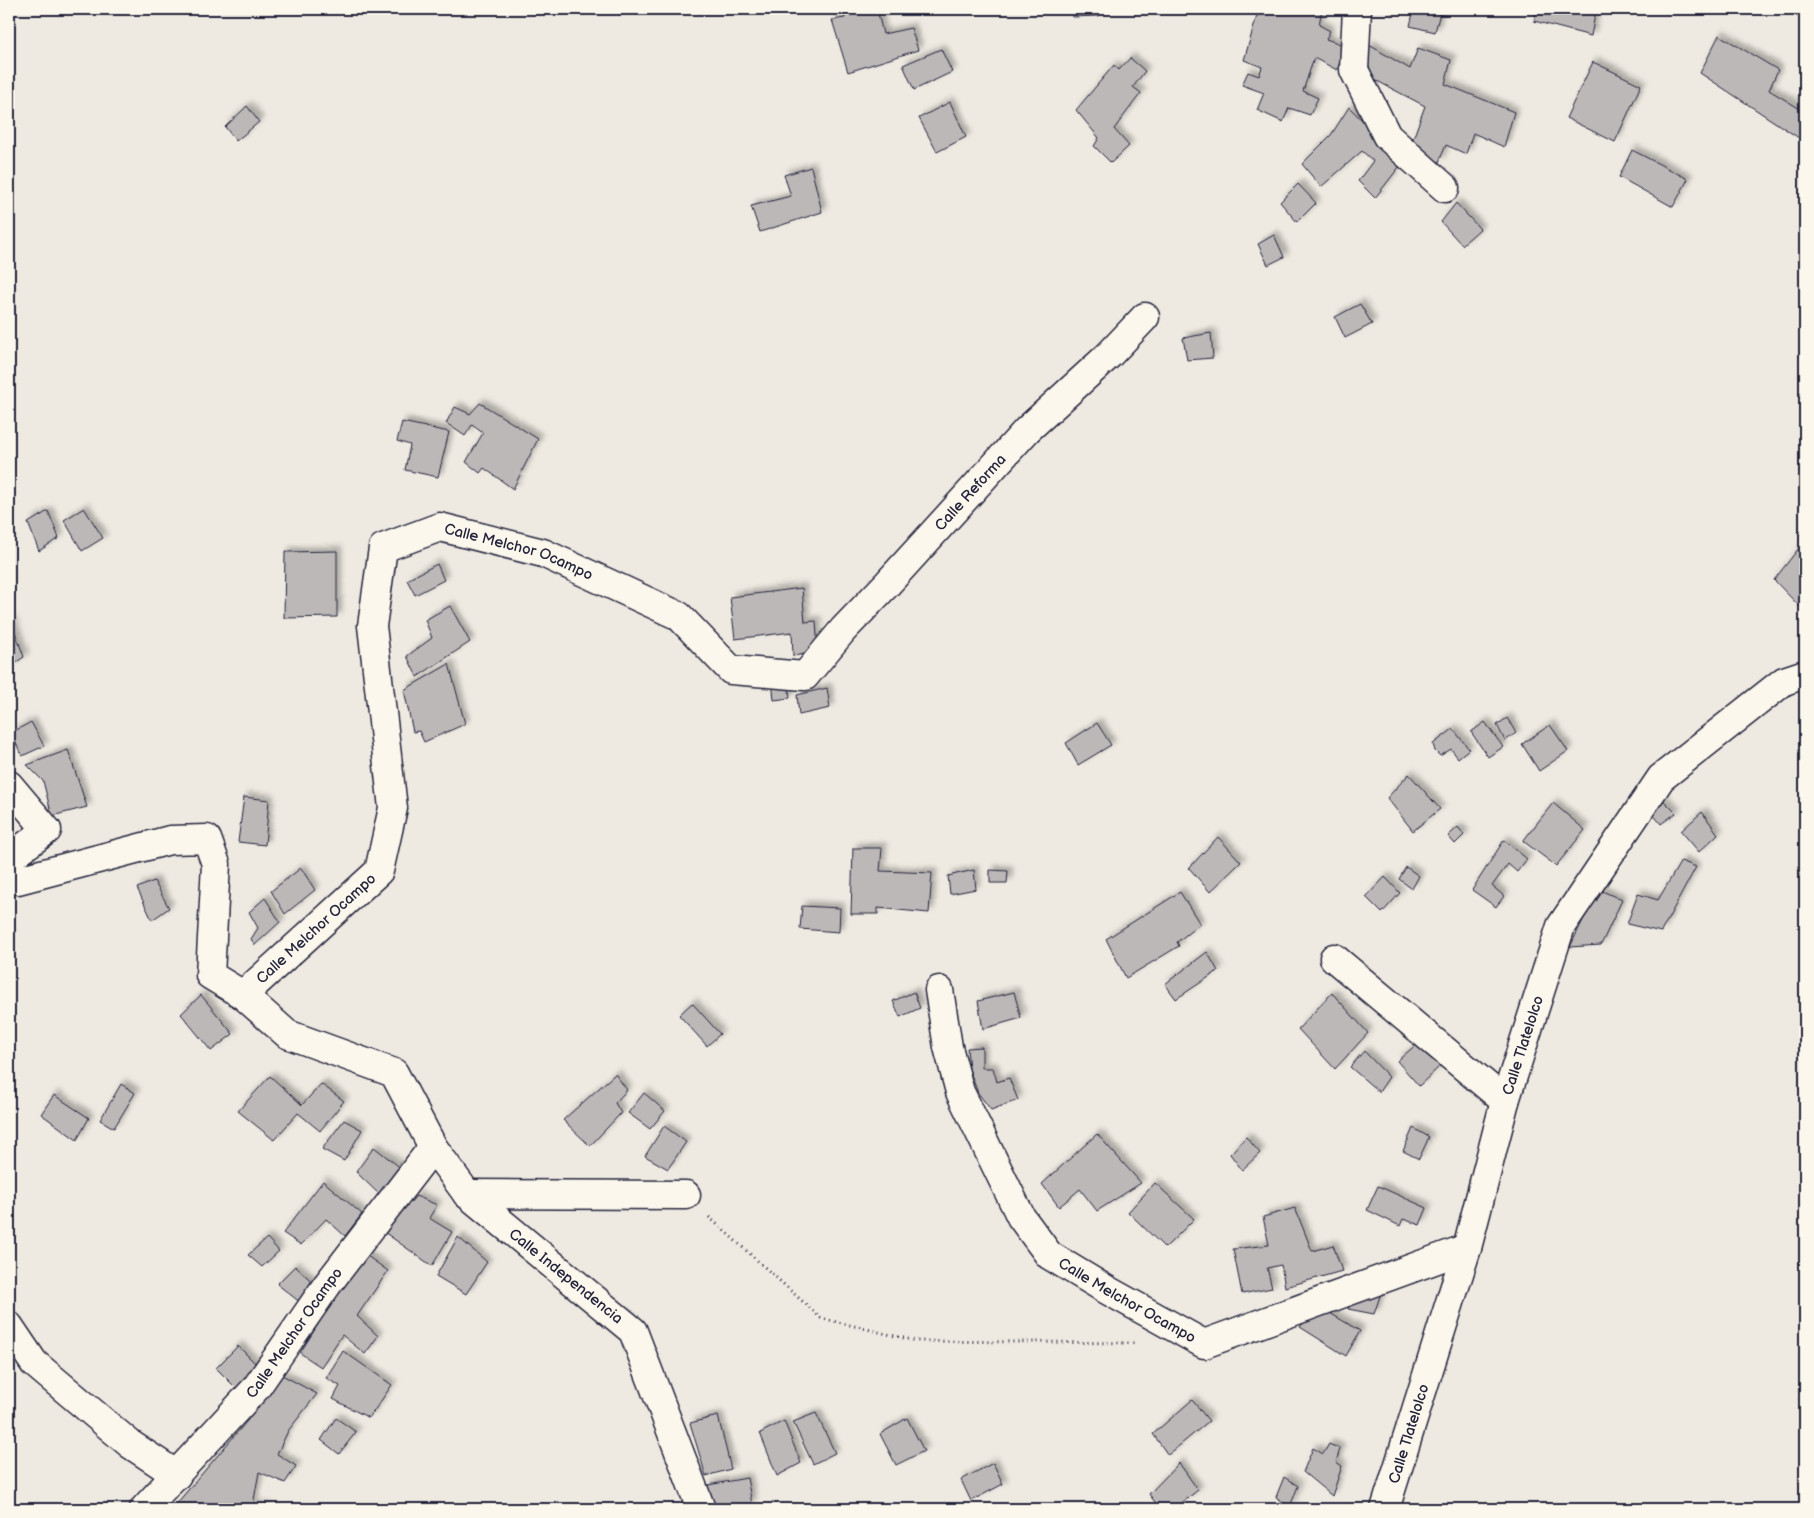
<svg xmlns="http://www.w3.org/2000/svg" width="1814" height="1518" viewBox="0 0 1814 1518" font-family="'Balsamiq Sans',sans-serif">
<defs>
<filter id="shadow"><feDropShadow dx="4.5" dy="-4.5" stdDeviation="2.5" flood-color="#0004"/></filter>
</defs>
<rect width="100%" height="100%" fill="#eeeae2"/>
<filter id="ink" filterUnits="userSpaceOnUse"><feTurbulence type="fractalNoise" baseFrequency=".02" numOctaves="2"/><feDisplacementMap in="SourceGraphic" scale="10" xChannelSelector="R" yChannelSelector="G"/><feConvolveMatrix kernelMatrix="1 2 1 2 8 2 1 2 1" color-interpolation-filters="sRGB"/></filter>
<g filter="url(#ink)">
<!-- building -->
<path fill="#bcb8b8" stroke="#22223b" filter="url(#shadow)" d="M843,9H877L883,34L911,28L918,50L848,72L832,20L845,18Z
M1071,9H1099V16L1072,17Z
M1259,9H1322L1319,25L1330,31L1326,39L1346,46L1337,70L1314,58L1303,91L1318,98L1310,115L1289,108L1283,122L1257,110L1264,93L1242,85L1248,72L1259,76L1262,67L1244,60Z
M1381,9H1394L1393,13Z
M1414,9H1441L1435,32L1410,26Z
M1536,9H1596L1591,36L1534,21Z
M1719,35L1778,70L1769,90L1805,112V142L1700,73Z
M1369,45L1410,69L1418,48L1451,60L1445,84L1514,112L1504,147L1473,133L1466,154L1446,145L1439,162L1410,147L1425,106L1379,82L1371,80L1361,64Z
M941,49L952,72L914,90L903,65Z
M1130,58L1145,71L1133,87L1141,93L1114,129L1129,146L1111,163L1094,146L1099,138L1076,110L1114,65L1119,70Z
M1593,62L1641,85L1615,142L1566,118Z
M950,102L966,137L937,152L919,118Z
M247,106L259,122L236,141L225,127Z
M1349,107L1403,162L1375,198L1358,181L1373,161L1362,151L1321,187L1302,164L1331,135Z
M1632,150L1688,179L1673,207L1619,177Z
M811,167L822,212L760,232L751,206L791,196L784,175Z
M1298,184L1316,203L1297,222L1280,202Z
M1456,203L1480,229L1462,245L1441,222Z
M1274,235L1284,257L1268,265L1258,244Z
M1360,304L1372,324L1345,338L1335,317Z
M1211,333L1213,358L1187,360L1183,338Z
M480,403L538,439L513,489L484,468L480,473L466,462L483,433L472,425L465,436L446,423L455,407L470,414Z
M402,422L449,432L438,477L405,470L410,445L397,441Z
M84,508L103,538L82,551L64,520Z
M48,511L59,538L39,551L28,523Z
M1799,548L1805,555V608L1800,607L1774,580Z
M337,551V617L284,618L285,552Z
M437,564L444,580L415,595L407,580Z
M802,588L805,622L816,621L818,652L793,656L792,632L735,639L730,597Z
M450,606L470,642L417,677L407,656L432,638L425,620Z
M11,621L24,657L9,667V623Z
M449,664L465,724L424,742L419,731L413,732L404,690Z
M788,679L790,698L774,700L772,681Z
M827,688L830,708L799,715L797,695Z
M1507,718L1516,733L1505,741L1497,725Z
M31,722L44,746L22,756L11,733Z
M1485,722L1503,747L1488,757L1471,732Z
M1097,723L1111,745L1078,765L1066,743Z
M1550,725L1568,751L1539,771L1522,744Z
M1453,729L1469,749L1458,758L1451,749L1440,756L1435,751L1433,744Z
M68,750L87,807L52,816L43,781L27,765Z
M1409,774L1440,809L1413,831L1387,798Z
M244,797L269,800L265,845L238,842Z
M1663,800L1676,813L1661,824L1651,812Z
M1553,803L1585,830L1556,866L1523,841Z
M1702,812L1718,834L1699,852L1681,831Z
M1458,827L1464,835L1455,844L1448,836Z
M1218,837L1241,862L1210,892L1189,868Z
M1504,840L1527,859L1517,872L1508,864L1492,886L1504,896L1496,907L1472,890Z
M853,848H882L880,871L932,873L929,913L878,908V914H851Z
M1681,861L1696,867L1661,932L1627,924L1638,894L1658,900Z
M1406,867L1419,876L1412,889L1399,879Z
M301,868L315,890L285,914L271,891Z
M974,870L976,889L950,894L948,876Z
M990,870L1008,871L1007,883H990Z
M1385,877L1400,893L1382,913L1366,897Z
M154,881L169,908L152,920L137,888Z
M1598,889L1622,900L1601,945L1570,947Z
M1180,892L1200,924L1177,942L1179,946L1126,978L1106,939Z
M265,898L280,922L255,945L251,939L258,928L249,912Z
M802,906L840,908L839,932L800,929Z
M1207,952L1218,971L1176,999L1165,984Z
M914,992L920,1008L900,1017L893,1001Z
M1014,992L1021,1018L983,1029L978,1001Z
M1332,993L1368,1033L1335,1069L1298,1029Z
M201,995L233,1034L211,1051L181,1014Z
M692,1003L720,1034L707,1046L679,1015Z
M1418,1043L1442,1064L1419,1086L1397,1061Z
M982,1047V1068H993L997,1082L1009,1078L1018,1100L991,1110L978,1093L969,1069L967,1048Z
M1364,1051L1389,1077L1379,1092L1350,1067Z
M615,1074L627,1090L615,1103L621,1113L590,1146L563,1120Z
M270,1076L302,1105L321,1084L344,1101L320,1131L298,1113L274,1140L238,1111Z
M121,1084L135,1093L114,1128L100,1120Z
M644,1093L665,1111L650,1129L628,1113Z
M54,1095L89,1118L77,1140L41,1114Z
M344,1120L362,1130L344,1161L322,1149Z
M664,1126L686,1142L668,1169L645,1156Z
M1413,1128L1429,1137L1419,1159L1403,1151Z
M1097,1134L1141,1183L1097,1211L1080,1189L1059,1207L1042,1184Z
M1246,1137L1260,1153L1242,1170L1230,1154Z
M374,1147L402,1169L381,1196L356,1172Z
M323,1181L362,1214L345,1236L326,1219L301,1245L283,1233Z
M1155,1183L1194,1219L1165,1248L1128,1212Z
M1378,1186L1427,1208L1420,1225L1403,1219L1400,1226L1367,1210Z
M416,1196L437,1205L429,1218L452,1232L432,1266L384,1232Z
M1295,1208L1312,1251L1333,1245L1342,1271L1285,1287L1281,1265L1267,1268L1272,1288L1242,1294L1233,1249L1269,1245L1263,1217Z
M458,1237L487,1262L466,1294L436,1276Z
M267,1238L279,1251L262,1267L248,1255Z
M363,1253L388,1271L357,1316L378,1336L365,1354L342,1335L321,1367L300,1353Z
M295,1266L318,1287L301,1303L277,1284Z
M1381,1293L1374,1314L1348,1309L1353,1294Z
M1318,1306L1360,1331L1346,1356L1300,1327Z
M238,1346L261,1369L237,1389L216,1368Z
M343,1351L392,1385L369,1418L333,1399L340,1386L326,1378Z
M282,1375L317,1394L288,1431L277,1454L296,1466L285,1483L259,1472L253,1505L271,1509H172L247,1421Z
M1192,1400L1209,1421L1168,1455L1153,1434Z
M816,1413L835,1453L813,1464L793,1422Z
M718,1416L731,1469L706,1476L690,1423Z
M336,1418L356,1432L339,1454L321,1440Z
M907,1418L924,1451L896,1465L880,1434Z
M784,1421L801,1463L777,1476L760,1433Z
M1329,1444L1340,1449L1336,1462L1342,1466L1332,1496L1303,1472L1313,1448L1323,1454Z
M993,1463L1003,1484L971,1501L961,1480Z
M1179,1463L1198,1490L1174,1509H1160L1149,1494Z
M1284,1477L1298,1486L1290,1507L1276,1497Z
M747,1478L752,1504L730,1509H713L708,1485Z"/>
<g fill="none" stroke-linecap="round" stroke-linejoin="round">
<!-- minor casing -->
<g stroke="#22223b" stroke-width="31">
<g id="minor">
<path d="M1357,9L1354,70L1387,136L1445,188"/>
<path d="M9,785L47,830L9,858"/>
<path d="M9,867L18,880L170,840L207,839L216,864L210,975L243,995"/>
<path d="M1334,958L1505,1101"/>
<path id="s1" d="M939,990L948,1047L960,1092L1021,1217L1049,1255L1107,1290L1204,1344L1467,1248"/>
<path d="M467,1194L686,1195"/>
<path d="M9,1326L34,1363L130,1444L177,1475"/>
<path id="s2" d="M144,1509L256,1388L327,1285L433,1147"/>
<path id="s3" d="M701,1509L633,1331L467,1194L433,1147L394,1073L287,1034L243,995L379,871L393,808L372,626L383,548L440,527L543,553L679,616L731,670L805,676L843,630L887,584L1027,430L1109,355L1145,317"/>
<path id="s4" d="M1385,1509L1467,1248L1505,1101L1561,926L1661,778L1784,681L1805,674"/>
</g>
</g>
<!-- path -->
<path stroke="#22223b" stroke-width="3" stroke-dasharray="1 4" stroke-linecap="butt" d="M709,1217L821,1318L916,1341L1134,1343"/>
<!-- minor -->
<use href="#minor" stroke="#fbf7ec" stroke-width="28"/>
</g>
</g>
<g text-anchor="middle" stroke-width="4.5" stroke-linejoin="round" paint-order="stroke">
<!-- street labels -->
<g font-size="15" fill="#22223b" stroke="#fbf7ec">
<text dy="5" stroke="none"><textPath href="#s3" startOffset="1944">Calle Reforma</textPath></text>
<text dy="5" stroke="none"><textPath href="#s3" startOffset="1374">Calle Melchor Ocampo</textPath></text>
<text dy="5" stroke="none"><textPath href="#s3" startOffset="819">Calle Melchor Ocampo</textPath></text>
<text dy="5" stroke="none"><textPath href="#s4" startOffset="484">Calle Tlatelolco</textPath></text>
<text transform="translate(566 1276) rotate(39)" y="5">Calle Independencia</text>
<text dy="5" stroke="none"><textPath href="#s1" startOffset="381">Calle Melchor Ocampo</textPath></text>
<text dy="5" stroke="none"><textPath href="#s2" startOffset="232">Calle Melchor Ocampo</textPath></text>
<text dy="5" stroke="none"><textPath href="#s4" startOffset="79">Calle Tlatelolco</textPath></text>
</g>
</g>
<!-- margin -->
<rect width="1814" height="1518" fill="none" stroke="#fbf7ec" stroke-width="30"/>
<rect x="15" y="15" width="1784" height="1488" fill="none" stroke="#22223b" stroke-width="2" filter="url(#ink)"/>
</svg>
